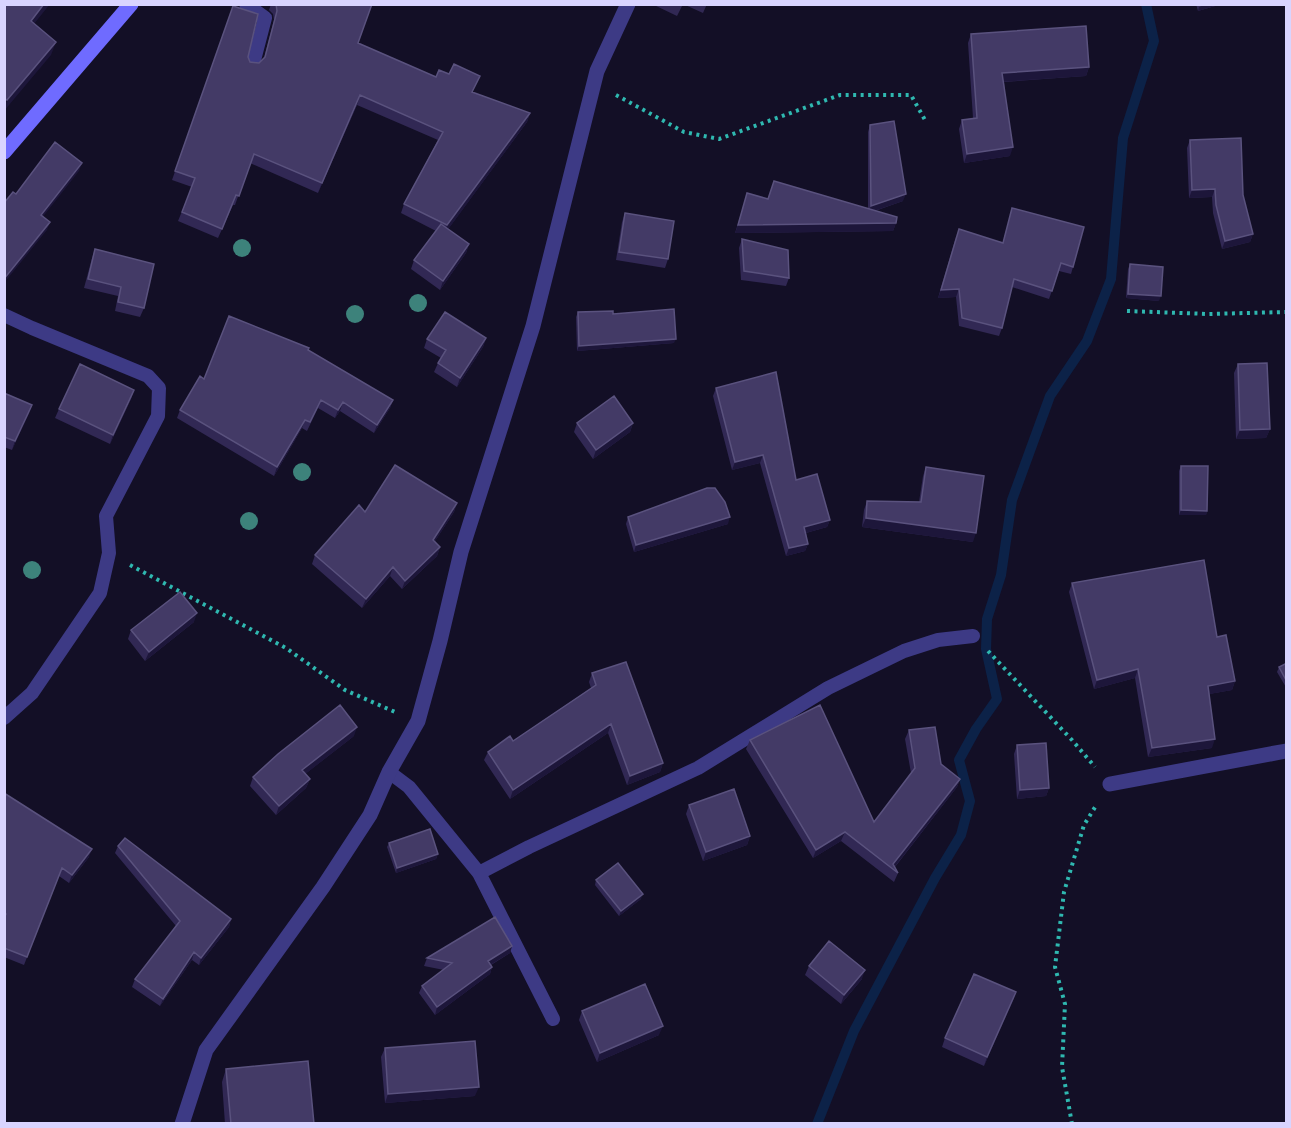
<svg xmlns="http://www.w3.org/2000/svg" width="1291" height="1128" viewBox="0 0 1291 1128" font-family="Rubik,sans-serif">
<rect width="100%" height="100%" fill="#130f26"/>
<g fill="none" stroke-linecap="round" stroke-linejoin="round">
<!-- stream -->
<path stroke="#0c2248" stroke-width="10" d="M817,1124L854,1031L935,878L961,835L970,801L959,760L976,729L997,699L986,649L987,619L1001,575L1012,500L1050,396L1087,341L1111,279L1123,138L1154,41L1146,4"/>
<!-- path -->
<path stroke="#2fb8b0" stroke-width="4" stroke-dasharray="3 4.5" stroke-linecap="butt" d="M616,95L684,132L719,139L840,95H911L925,120
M1127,311L1208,314L1286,312
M130,565L286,648L345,690L395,712
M988,651L1072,740L1095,767
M1072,1124L1062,1067L1065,1004L1055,967L1064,892L1084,825L1097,804"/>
<!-- service -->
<path stroke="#3d3a85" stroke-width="14" d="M246,4L265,18L253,64
M4,315L32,328L148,376L159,388L158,416L106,516L109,553L100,593L32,693L4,718
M389,772L409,787L479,873L529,847L698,768L828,688L904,651L938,640L973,636
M479,873L553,1019"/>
<!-- minor -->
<path stroke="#3d3a85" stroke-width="15" d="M1110,784L1286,751
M182,1124L206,1050L323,887L370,815L389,772L418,721L440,641L461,552L533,326L597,71L628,4"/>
<!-- secondary -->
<path stroke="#6f6bff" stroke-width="15" d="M4,152L131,4"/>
</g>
<!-- trees -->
<g fill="#3d827b">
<circle cx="242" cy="248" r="9"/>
<circle cx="418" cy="303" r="9"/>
<circle cx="355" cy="314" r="9"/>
<circle cx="302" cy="472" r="9"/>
<circle cx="249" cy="521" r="9"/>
<circle cx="32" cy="570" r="9"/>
</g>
<!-- wall -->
<path fill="#312854" d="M271,4H372L358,43L436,77L473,93L530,113L527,122L448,229L469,244L466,253L440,290L411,269L414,260L436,231L401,213L404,204L438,140L357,105L318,193L250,163L235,205H233L218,238L178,221L192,187L172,180L233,6L248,57L250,62L259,63L264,58L274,20L273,14L269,10Z
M652,4H683L677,16Z
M683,4H707L703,13Z
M1196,4H1222L1198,11Z
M971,34L1089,67L1086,76L1004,82L1010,156L964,163L959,129L962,120L973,118L968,43Z
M870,125L903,201L875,211L896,223L893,231L735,233L745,201L768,199L868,209V132Z
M1190,140L1243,195L1253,234L1250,242L1222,249L1213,213L1212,197L1189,198L1187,148Z
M1012,208L1073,267L1071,274L1059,271L1049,299L1012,287L1002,328L999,336L959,326L956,297L938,298L956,237L1003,242Z
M625,213L668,259L665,268L616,260L622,222Z
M742,239L789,278L786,286L741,280L739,248Z
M95,249L144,308L140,317L115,311L118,296L84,288L92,258Z
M1130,264L1159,301L1126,298L1128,269Z
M578,312L613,314L674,343L577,351L576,317Z
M486,338L483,347L457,387L434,372L438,363L441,358L424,348L427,339Z
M308,350L393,400L390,408L374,433L340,411L335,418L318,408L307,431L302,428L274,476L177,418L180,410L204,379Z
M1238,364L1270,429L1266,438L1236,439L1234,373Z
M716,388L830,520L827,527L806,533L808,544L805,551L786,556L760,463L732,470L713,396Z
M134,390L131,399L110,444L55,418L59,409Z
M4,393L32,405L12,450L4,447Z
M577,423H633L630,432L593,459L574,432Z
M1181,466L1207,511L1206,515H1179V471Z
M926,467L973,542L862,527L864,510L867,501L919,502L923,476Z
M457,503L454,512L435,541L440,547L437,556L402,589L390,576L362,608L312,564L315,555L365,512Z
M628,517L728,524L634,552L626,524Z
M1072,583L1217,637L1235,681L1232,690L1209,694L1212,748L1148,757L1135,678L1094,689L1069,592Z
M194,622L145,661L128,639L131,630Z
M1287,663V689L1277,672L1279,667Z
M592,673L663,763L660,772L627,785L608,733L510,799L484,760L488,752L513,741L591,688L589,682Z
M909,730L941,764L960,779L957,787L895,867L898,873L894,882L841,841L813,858L746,749L750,740L874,822L911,773L905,739Z
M354,736L305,774L310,779L306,788L276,815L250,786L253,777Z
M1017,745L1049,788L1046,796L1017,799L1014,754Z
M4,793L89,857L69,883L59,876L24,965L4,957Z
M689,805L750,836L747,845L703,861L686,814Z
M389,843L438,854L436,859L396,873L387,847Z
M118,846L231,919L229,927L199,965L192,960L160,1006L132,987L135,979L176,926L115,853Z
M596,880L641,899L619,916L595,885Z
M512,946L510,953L491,965L492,967L490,974L435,1015L419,993L422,986L444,970L424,966L427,958Z
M809,966L862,979L841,1004L805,975Z
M1016,992L984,1066L942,1047L945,1038Z
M582,1011L659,1035L597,1062L579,1020Z
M385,1048L475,1096L385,1103L381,1057Z
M226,1069L314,1124H225L222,1082Z"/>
<!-- shaded-wall -->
<path fill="#1d163a" d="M44,4H50L26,34L31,21Z
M1207,4H1222L1198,11L1199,7Z
M56,42L51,55L4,111V108L7,100Z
M1089,67L1086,76L999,82L1002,73Z
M360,95L357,105L318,193L322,183Z
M530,113L527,122L444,235L447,225Z
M1013,147L1010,156L964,163L967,154Z
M82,163L79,171L38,223L41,215Z
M1215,189L1212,197L1189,198L1192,190Z
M906,194L903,201L868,213L871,206Z
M50,222L47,230L4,283V279Z
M896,223L893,231L735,233L738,225Z
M1253,234L1250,242L1222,249L1225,241Z
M469,244L466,253L440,290L443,281Z
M959,289L956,297L938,298L941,290Z
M1128,294L1161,296L1159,301L1126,298Z
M486,338L483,347L457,387L460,378Z
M676,339L674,343L577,351L579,346Z
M134,390L131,399L110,444L113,435Z
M393,400L390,408L374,433L377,425Z
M343,402L340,411L335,418L338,410Z
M32,405L29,414L12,450L15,441Z
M305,420L302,428L274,476L277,467Z
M633,423L630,432L593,459L596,450Z
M1270,429L1266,438L1236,439L1240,430Z
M763,455L760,463L732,470L735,462Z
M457,503L454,512L430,549L433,540Z
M1181,510L1207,511L1206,515H1179Z
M730,517L728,524L634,552L636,545Z
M866,518L976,533L973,542L862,527Z
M830,520L827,527L802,534L804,527Z
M808,544L805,551L786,556L789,548Z
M440,547L437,556L402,589L405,581Z
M393,567L390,576L362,608L366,599Z
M197,613L194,622L145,661L149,652Z
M1138,669L1135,678L1094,689L1097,680Z
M1235,681L1232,690L1204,695L1208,686Z
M611,724L608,733L510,799L513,790Z
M357,727L354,736L299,779L302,770Z
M1215,739L1212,748L1148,757L1152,748Z
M663,763L660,772L627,785L630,776Z
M310,779L306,788L276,815L279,806Z
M960,779L957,787L893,869V864Z
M1049,788L1046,796L1017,799L1020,790Z
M845,832L841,841L813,858L816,850Z
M750,836L747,845L703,861L706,852Z
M92,849L89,857L69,883L72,875Z
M438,854L436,859L396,873L397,868Z
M643,894L641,899L619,916L621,911Z
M231,919L229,927L199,965L201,958Z
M512,946L510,953L485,968L488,961Z
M194,952L192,960L160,1006L163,999Z
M492,967L490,974L435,1015L437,1007Z
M865,970L862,979L841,1004L844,995Z
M1016,992L1013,1001L984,1066L987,1057Z
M663,1026L659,1035L597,1062L600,1053Z
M479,1087L475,1096L385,1103L388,1094Z"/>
<!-- building -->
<path fill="#433a66" stroke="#5a527e" stroke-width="1.5" d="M4,4H44L31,21L56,42L7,100L5,99H4Z
M276,4H372L358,43L436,77L439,70L449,74L454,64L480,76L472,92L530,113L447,225L404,204L443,132L360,95L322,183L254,154L239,196L236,195L222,229L182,212L195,178L175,171L233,6L258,14L248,57L250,62L259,63L265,57L277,11Z
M1086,26L1089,67L1002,73L1013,147L967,154L962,120L977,118L971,34Z
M894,121L906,194L871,206L870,125Z
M1241,138L1243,195L1253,234L1225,241L1216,205L1215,189L1192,190L1190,140Z
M55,142L82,163L41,215L50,222L4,279V203L13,192L16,194Z
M774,181L897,217L896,223L738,225L747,193L768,199Z
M1012,208L1084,227L1073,267L1061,263L1052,291L1014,279L1002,328L962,318L959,289L941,290L959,229L1003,243Z
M625,213L674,221L668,259L619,252Z
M441,224L469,244L443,281L414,260Z
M742,239L788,250L789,278L744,271Z
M95,249L154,264L144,308L118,302L121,287L88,279Z
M1130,264L1163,267L1161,296L1128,294Z
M674,309L676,339L579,346L578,312L613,311V314Z
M445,312L486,338L460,378L438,363L446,350L427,339Z
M229,316L309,348L308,350L393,400L377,425L343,402L338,410L321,400L310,422L305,420L277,467L180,410L200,376L204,379Z
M1267,363L1270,429L1240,430L1238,364Z
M80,364L134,390L113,435L59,409Z
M776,372L796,480L817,474L830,520L804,527L808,544L789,548L763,455L735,462L716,388Z
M4,393L32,405L15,441L4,437Z
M614,396L633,423L596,450L577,423Z
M395,465L457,503L433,540L440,547L405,581L393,567L366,599L315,555L359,505L365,512Z
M1181,466H1208L1207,511L1181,510Z
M926,467L984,476L976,533L866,518L867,501L921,502Z
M707,488H715L725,502L730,517L636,545L628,517Z
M1204,560L1217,637L1226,635L1235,681L1208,686L1215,739L1152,748L1138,669L1097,680L1072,583Z
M180,592L197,613L149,652L131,630Z
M626,662L663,763L630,776L611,724L513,790L488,752L510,736L513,741L596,685L592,673Z
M1287,663V682L1279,667Z
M340,705L357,727L302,770L310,779L279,806L253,777L278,754Z
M820,705L874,822L915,768L909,730L935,727L941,764L960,779L893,864L898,873L845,832L816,850L750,740Z
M1046,743L1049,788L1020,790L1017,745Z
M734,789L750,836L706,852L689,805Z
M4,793L92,849L72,875L62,868L27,957L4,948V918L6,914L4,913Z
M430,829L438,854L397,868L389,843Z
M125,838L231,919L201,958L194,952L163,999L135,979L180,921L118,846Z
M618,863L643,894L621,911L596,880Z
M495,917L512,946L488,961L492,967L437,1007L422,986L452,963L427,958Z
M829,941L865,970L844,995L809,966Z
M974,974L1016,992L987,1057L945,1038Z
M645,984L663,1026L600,1053L582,1011Z
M475,1041L479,1087L388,1094L385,1048Z
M308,1061L314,1124H231L226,1069Z"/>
<!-- border -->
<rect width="1291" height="1128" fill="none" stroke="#d9d4ff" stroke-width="12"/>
</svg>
